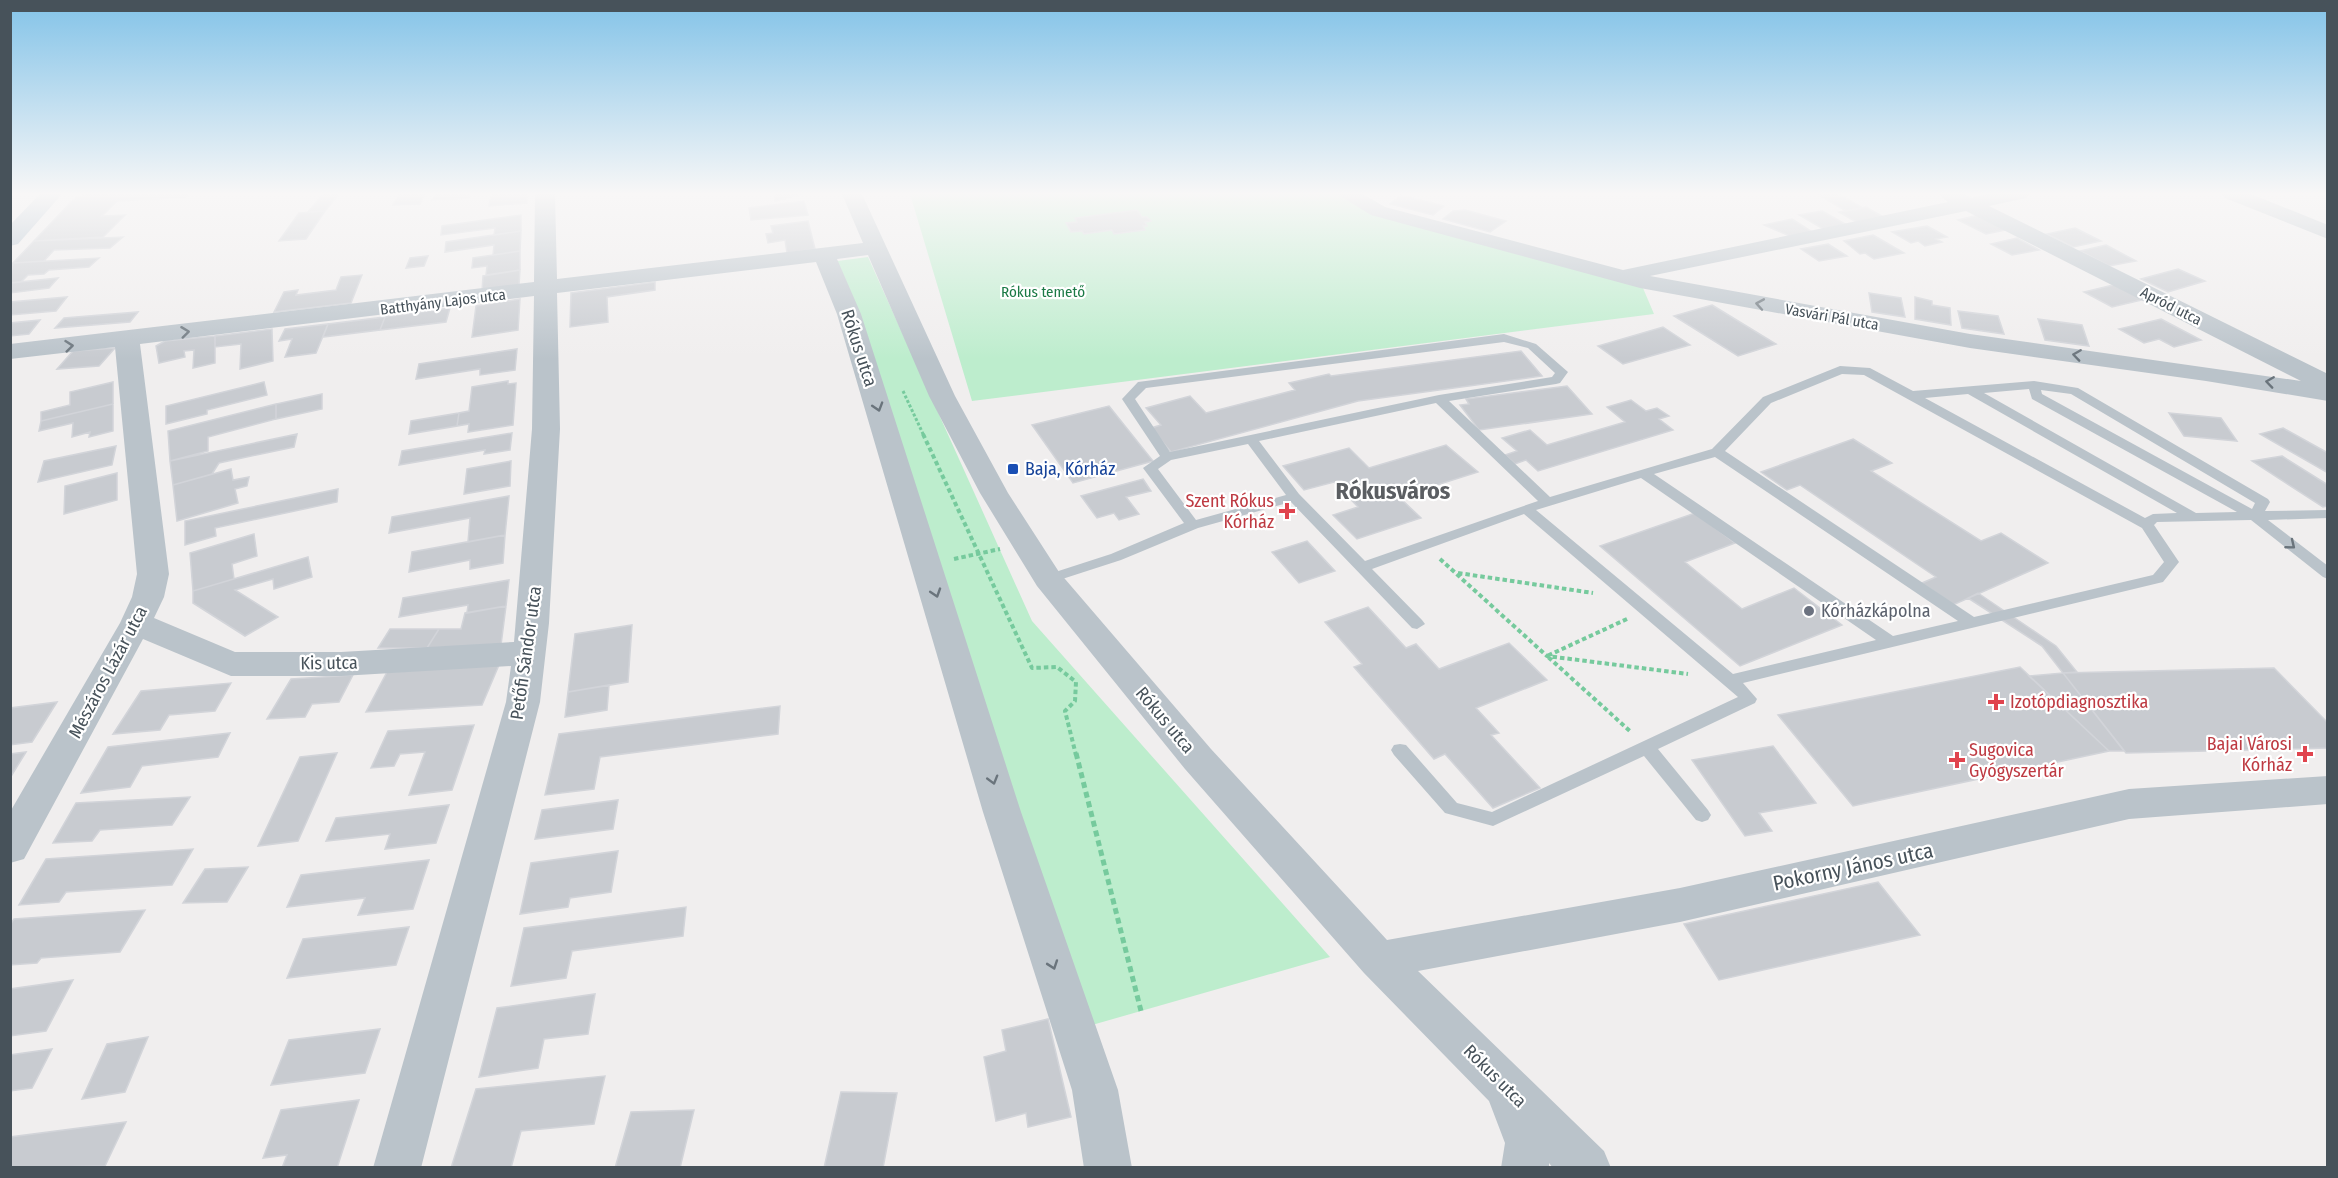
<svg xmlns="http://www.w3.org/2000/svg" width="2338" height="1178" viewBox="0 0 2338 1178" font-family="'Fira Sans Condensed',sans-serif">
<rect width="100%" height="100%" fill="#f0eeee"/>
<!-- green -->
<path fill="#bdedcd" d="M910,194H1347L1378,211L1640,281L1654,314L972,401Z
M868,257L1032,621L1330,957L1092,1025L830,262Z"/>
<!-- building -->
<path fill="#c8cbd0" stroke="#d2d4d9" stroke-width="1.5" d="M86,194H189L186,197L117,201L102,216L125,215L103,237L34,241L76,197Z
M323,194H339L325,211L308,212Z
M399,194H425L420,204L393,205Z
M435,194H470L469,198L432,200Z
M491,194H527V203L489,206Z
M774,194H803L775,201Z
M1817,194H1839L1863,208L1846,211Z
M1401,195L1444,206L1433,215L1390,204Z
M804,201L808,215L751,220L749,208Z
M1866,207L1885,218L1858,223L1839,212Z
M1137,210L1142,217H1147L1151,221L1145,222L1147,226H1143L1145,230L1114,234L1112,230L1084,234L1082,231L1071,232L1066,223L1077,222L1075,218Z
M1465,210L1506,221L1490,232L1443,219L1453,211Z
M325,211L306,239L279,241L299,213Z
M1822,211L1849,226L1825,230L1799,215Z
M521,215V231L494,235L495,228L441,235L442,226Z
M1978,215L2006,230L1986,234L1958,220Z
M1792,219L1814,233L1792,237L1764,225Z
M808,221L815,249L787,253L785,240L768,243L766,234L773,233L771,226Z
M1927,226L1947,237L1936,239L1942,242L1925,246L1918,241L1911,243L1892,232Z
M2075,228L2101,241L2073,247L2047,234Z
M521,231L520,251L493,255L494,245L445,252L446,242Z
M1873,235L1904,253L1874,259L1865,253L1860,254L1844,241Z
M123,237L110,248L54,250L44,261L13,263L34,241Z
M2017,238L2039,250L2012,255L1991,244Z
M1828,244L1847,256L1819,261L1801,249Z
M2106,245L2136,261L2109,266L2080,251Z
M520,251V270L486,275L487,266L472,268L473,258Z
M428,256L424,266L406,268L410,258Z
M99,258L89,267L49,270L44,274L28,275L21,282L10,283L13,263Z
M2178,269L2205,281L2168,292L2141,279Z
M520,270L519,285L482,291L483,276Z
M362,275L351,303L274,312L284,292L298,290L296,295L336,290L341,277Z
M58,278L49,288L10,293V283Z
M655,282V290L607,297L608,322L570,327L571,293Z
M2117,284L2146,299L2112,307L2084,292Z
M1869,293L1901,298L1905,317L1872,312Z
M67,297L56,311L10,315V302Z
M1915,297L1932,301V305L1950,308L1951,325L1915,319Z
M520,299L518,330L472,337L476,306Z
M1712,305L1776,344L1738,356L1674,316Z
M450,308L446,322L380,330L385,317Z
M1958,311L1998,316L2004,334L1962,328Z
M138,312L130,322L55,328L64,318Z
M385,317L380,330L323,337L328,324Z
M2038,319L2082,325L2089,346L2045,340Z
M2161,319L2201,340L2174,347L2159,339L2144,343L2119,329Z
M40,320L29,334L10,336V323Z
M328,324L316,353L285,357L292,339L279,341L285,329Z
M1663,327L1690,345L1623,364L1598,346Z
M272,329L273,361L240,369L241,344L215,347V336Z
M215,336V363L193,368L194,350L184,351L185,357L159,363L156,346L165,341Z
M115,348L99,366L57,369L73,351Z
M517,349L515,370L480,375V369L416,379L419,364Z
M1521,351L1542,376L1358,401L1171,452L1151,428L1161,425L1146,408L1190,396L1206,413L1295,390L1289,383L1329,374L1331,376Z
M508,381V384L516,383L513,425L468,432L469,424L457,426L459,413L469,411L472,387Z
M113,382V404L41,421V412L70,405V392Z
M264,382L267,395L207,410V414L166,424V406Z
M1567,386L1592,414L1479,430L1460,405L1469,404L1466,399Z
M322,394V409L276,419V404Z
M1631,400L1646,411L1657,408L1669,416L1659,419L1673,430L1538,471L1526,460L1515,464L1505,455L1517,451L1502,438L1530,430L1547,445L1625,422L1607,407Z
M113,404V431L89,437L90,432L72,437L73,423L39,431L41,421Z
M276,404V419L208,437V451L170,461L168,431Z
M1109,406L1153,461L1073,483L1032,425Z
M459,413L457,426L409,434L411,421Z
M2169,413L2221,418L2237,441L2184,436Z
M2283,428L2328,453V473L2260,434Z
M512,433L510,450L484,454L485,450L399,465L402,451Z
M297,434L294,447L219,463L212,474L173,485L170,461Z
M1853,439L1892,463L1871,471L1981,541L2001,533L2048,563L1953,605L1922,583L1936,577L1800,485L1787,490L1761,472Z
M1446,445L1478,472L1399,497L1421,518L1357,539L1333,515L1358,507L1334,482L1304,490L1283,466L1349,448L1369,468Z
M116,446L112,465L38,482L44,461Z
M2282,456L2328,485V506L2323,507L2252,461Z
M511,461L510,486L464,494L467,469Z
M231,469L233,480L249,477L247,486L235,489L238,503L177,521L173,485Z
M117,473V500L64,514L65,486Z
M1143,479L1151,491L1126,497L1139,514L1119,520L1114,513L1097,518L1081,496Z
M338,489L337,502L215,528L216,536L185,545V521Z
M509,496L505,535L468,542L470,518L389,533L392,517Z
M1695,513L1735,543L1685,562L1742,609L1794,588L1842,625L1740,666L1600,546Z
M254,534L257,556L232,564L234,579L193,591L190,553Z
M505,535L503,563L470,569V560L409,572L412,552Z
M1307,541L1335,571L1299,583L1272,552Z
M308,557L312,577L274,589L273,579L235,590L278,617L245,636L193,603V591Z
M509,580L506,606L467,613L468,605L399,617L403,598Z
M1978,593L2056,646L2077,672L2063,673L2042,646L1968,598Z
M506,606L501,645L427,648L439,629H461L465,613Z
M1368,607L1406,648L1416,644L1439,669L1509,643L1547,680L1476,708L1499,733L1491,735L1540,788L1493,808L1445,754L1434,759L1354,667L1362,664L1325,622Z
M632,625L628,682L568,692L575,634Z
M390,629H439L427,648H378Z
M499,665L482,705L366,712L387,672Z
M2020,667L2109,751L1853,806L1778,715Z
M2274,668L2328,723V748L2126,753L2063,673Z
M2063,673L2124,751H2109L2029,676Z
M353,675L339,702L312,704L305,717L267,719L291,679Z
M231,683L215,711L169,715L160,730L113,734L141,691Z
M609,685L607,710L565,717L568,692Z
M57,702L32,742L10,745V708Z
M780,706L778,734L600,757L594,789L545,795L559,734Z
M474,725L452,790L409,795L425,752L400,754L394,766L371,768L388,731Z
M230,733L218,757L142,766L130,787L81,793L108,747Z
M1773,746L1816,803L1759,813L1772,831L1745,836L1692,760Z
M26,752L10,778V754Z
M337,753L298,841L258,846L300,757Z
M190,797L172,825L100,830L92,841L53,843L76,803Z
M618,800L613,829L535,839L542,810Z
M449,805L436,843L385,849L390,834L326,841L336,818Z
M193,849L172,885L66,892L59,902L19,905L46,859Z
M618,851L611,892L570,898L568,907L520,914L531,863Z
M429,860L413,909L358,915L365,898L287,907L301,875Z
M248,867L227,902L183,903L205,869Z
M1878,882L1920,935L1719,980L1684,924Z
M686,907L683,936L572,951L566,978L511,986L524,928Z
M145,910L120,952L41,958L37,963L10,965V925L14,919Z
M409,927L396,965L287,978L303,939Z
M73,980L46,1031L10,1036V989Z
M595,994L588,1034L544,1039L538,1068L479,1077L497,1008Z
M1048,1019L1071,1117L1028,1127L1026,1113L996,1121L984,1057L1006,1051L1002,1030Z
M380,1029L365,1073L271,1085L289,1040Z
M148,1037L125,1092L82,1099L107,1044Z
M52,1049L32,1088L10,1091V1055Z
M605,1076L594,1124L521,1131L511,1168H451L476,1089Z
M841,1092L897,1093L883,1168H824Z
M359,1100L337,1168H282L287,1155L263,1158L281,1110Z
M694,1110L680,1168H615L631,1112Z
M126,1122L105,1166L10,1168V1137Z"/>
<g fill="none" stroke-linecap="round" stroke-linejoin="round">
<!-- path-far2 -->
<path stroke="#76ca9d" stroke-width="3" stroke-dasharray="3 2" stroke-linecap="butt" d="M903,391L924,436"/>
<!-- path-far1 -->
<path stroke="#76ca9d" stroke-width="4" stroke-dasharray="4.5 3" stroke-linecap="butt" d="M923,434L1032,668L1057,667L1076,682L1075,701L1065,711L1076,755
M954,559L1000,549
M1440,559L1547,656L1688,674
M1458,573L1593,593
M1627,619L1547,656L1631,732"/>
<!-- path -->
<path stroke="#76ca9d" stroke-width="5" stroke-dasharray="6 4" stroke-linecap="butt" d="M1076,753L1141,1011"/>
<!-- lane -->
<path fill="#bac3ca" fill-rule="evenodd" d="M1504,334L1536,344L1568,372L1560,383L1556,384L1449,401L1550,497L1712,449L1763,397L1840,366L1870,368L1913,391L2034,381L2078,388L2268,499L2270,502L2265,511L2328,510V518L2268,520L2328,566V579L2323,577L2251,520L2157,522L2154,525L2179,562L2163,582L1743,683L1757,699L1755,703L1658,749L1708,810L1711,815L1708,820L1702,822L1696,820L1644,756L1493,826L1445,813L1394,755L1391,750L1394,745L1400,744L1406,745L1457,803L1492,812L1738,697L1524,514L1372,569L1422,620L1425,624L1417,629L1412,628L1291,502L1198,528L1121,560L1053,582H1043L1041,579L1043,576L1111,554L1184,523L1143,468L1160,456L1122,399L1138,382ZM1504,342L1528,348L1555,373L1552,377L1439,395L1170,452L1135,399L1146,388ZM1842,374L1864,375L2142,528L2164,562L2153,575L1974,617L1725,451L1771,403ZM2029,389L2032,399L2237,512L2196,513L1984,393ZM2041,390L2071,394L2255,503L2252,509L2042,394ZM1968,394L2177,513L2153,514L2145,518L1925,398ZM1436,403L1538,501L1365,561L1299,494L1259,441ZM1248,444L1286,495L1196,520L1158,469L1171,460ZM1715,457L1958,621L1893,636L1654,474ZM1641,478L1876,640L1733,674L1536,510Z"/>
<!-- street -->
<path fill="#bac3ca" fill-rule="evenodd" d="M535,194H555L557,279L863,243L842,194H862L955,396L1008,493L1059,572L1211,749L1387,940L1680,888L2129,789L2328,776V804L2129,819L1680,922L1418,971L1604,1151L1611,1168H1553L1549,1163V1168H1501L1505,1143L1489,1101L1364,973L1185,769L1037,586L980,493L929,396L868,255L837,259L861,314L1021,812L1118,1090L1132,1168H1084L1072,1090L983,812L837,314L816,262L557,293L560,429L549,623L540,702L421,1168H373L506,702L511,666L341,676H231L143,639L24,859L10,863V812L120,623L132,597L137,574L115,347L10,359V344L534,282ZM534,296L532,429L514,642L341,652H235L154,618L164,597L169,574L140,344Z
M1337,194H1363L1385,207L1623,270L1948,202L1938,194H1965L1971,198L1987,194H2029L2026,198L1989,206L2328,374V401L2206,381L1970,348L1640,288L1371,215ZM1966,211L2301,381L1970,334L1650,276Z
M2222,194H2251L2328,225V239L2225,198Z"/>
<!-- primary -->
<path fill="#aebecc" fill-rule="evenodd" d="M40,194H62L18,244L10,246V225Z"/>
</g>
<!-- one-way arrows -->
<defs><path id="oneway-chevron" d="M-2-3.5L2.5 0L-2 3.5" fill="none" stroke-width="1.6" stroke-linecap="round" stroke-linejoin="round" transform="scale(1.5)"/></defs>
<g stroke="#6a747c">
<use href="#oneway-chevron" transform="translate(1760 304) rotate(-170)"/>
<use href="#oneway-chevron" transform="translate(185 332) rotate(-7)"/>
<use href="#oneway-chevron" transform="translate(69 346) rotate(-6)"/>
<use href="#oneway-chevron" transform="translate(2077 355) rotate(-172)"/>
<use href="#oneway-chevron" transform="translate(2270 382) rotate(-172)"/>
<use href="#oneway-chevron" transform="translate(878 407) rotate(73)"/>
<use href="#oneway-chevron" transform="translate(2291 545) rotate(39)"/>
<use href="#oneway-chevron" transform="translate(936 593) rotate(72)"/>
<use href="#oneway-chevron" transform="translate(993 780) rotate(74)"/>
<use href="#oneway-chevron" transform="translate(1053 965) rotate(71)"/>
</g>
<!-- sky -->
<linearGradient id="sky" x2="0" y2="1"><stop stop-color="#83c3e8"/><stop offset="0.54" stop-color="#f8f7f7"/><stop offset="1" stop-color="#f8f7f7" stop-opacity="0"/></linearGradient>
<rect width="2338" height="359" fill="url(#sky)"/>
<!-- markers -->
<rect fill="#1a4fb4" stroke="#fff" stroke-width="2" x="1007" y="463" width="12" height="12" rx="3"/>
<g fill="#e0444e" stroke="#fff" stroke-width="2">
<path d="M1284 502h6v6h6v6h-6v6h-6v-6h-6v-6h6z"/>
<path d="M1993 693h6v6h6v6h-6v6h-6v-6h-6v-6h6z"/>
<path d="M2302 745h6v6h6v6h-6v6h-6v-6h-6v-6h6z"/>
<path d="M1954 751h6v6h6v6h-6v6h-6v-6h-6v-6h6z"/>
</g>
<circle fill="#6b7280" stroke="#fff" stroke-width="2" cx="1809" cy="611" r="6"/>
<g text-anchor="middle" stroke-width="4.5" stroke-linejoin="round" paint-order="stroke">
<!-- far-park labels -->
<g font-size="15" fill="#1a7945" stroke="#fff">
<text x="1043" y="297">Rókus temető</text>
</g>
<!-- far-street labels -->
<g font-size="15" fill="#47525a" stroke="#fff">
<text transform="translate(443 302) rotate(-7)" y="5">Batthyány Lajos utca</text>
<text transform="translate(2171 306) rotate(27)" y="5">Apród utca</text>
<text transform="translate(1832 317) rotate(10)" y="5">Vasvári Pál utca</text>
</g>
<!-- street labels -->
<g font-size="18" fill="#47525a" stroke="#fff">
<text transform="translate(859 348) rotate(72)" y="6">Rókus utca</text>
<text transform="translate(526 653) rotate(-82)" y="6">Petőfi Sándor utca</text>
<text transform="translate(329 663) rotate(-1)" y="6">Kis utca</text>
<text transform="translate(108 672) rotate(-62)" y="6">Mészáros Lázár utca</text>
<text transform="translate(1165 720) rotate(50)" y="6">Rókus utca</text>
<text transform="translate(1495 1076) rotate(45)" y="6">Rókus utca</text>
</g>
<!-- transit labels -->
<g font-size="18" fill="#164399" stroke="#fff" text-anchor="start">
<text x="1025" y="475">Baja, Kórház</text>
</g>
<!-- health labels -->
<g font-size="18" fill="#be3a42" stroke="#fff" text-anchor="end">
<text x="1274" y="507">Szent Rókus<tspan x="1274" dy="21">Kórház</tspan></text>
<text x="2010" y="708" text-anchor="start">Izotópdiagnosztika</text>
<text x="2292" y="750">Bajai Városi<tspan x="2292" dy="21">Kórház</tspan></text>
<text x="1969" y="756" text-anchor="start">Sugovica<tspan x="1969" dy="21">Gyógyszertár</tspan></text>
</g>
<!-- worship labels -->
<g font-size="18" fill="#5b616d" stroke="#fff" text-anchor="start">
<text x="1821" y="617">Kórházkápolna</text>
</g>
<!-- near-street labels -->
<g font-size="21" fill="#47525a" stroke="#fff">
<text transform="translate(1853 867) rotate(-12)" y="7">Pokorny János utca</text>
</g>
<!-- district labels -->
<g font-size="24" font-weight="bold" fill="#5b5e62" stroke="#fff">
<text x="1393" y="499">Rókusváros</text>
</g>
</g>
<!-- border -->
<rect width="2338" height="1178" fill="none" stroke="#47525a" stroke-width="24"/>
</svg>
